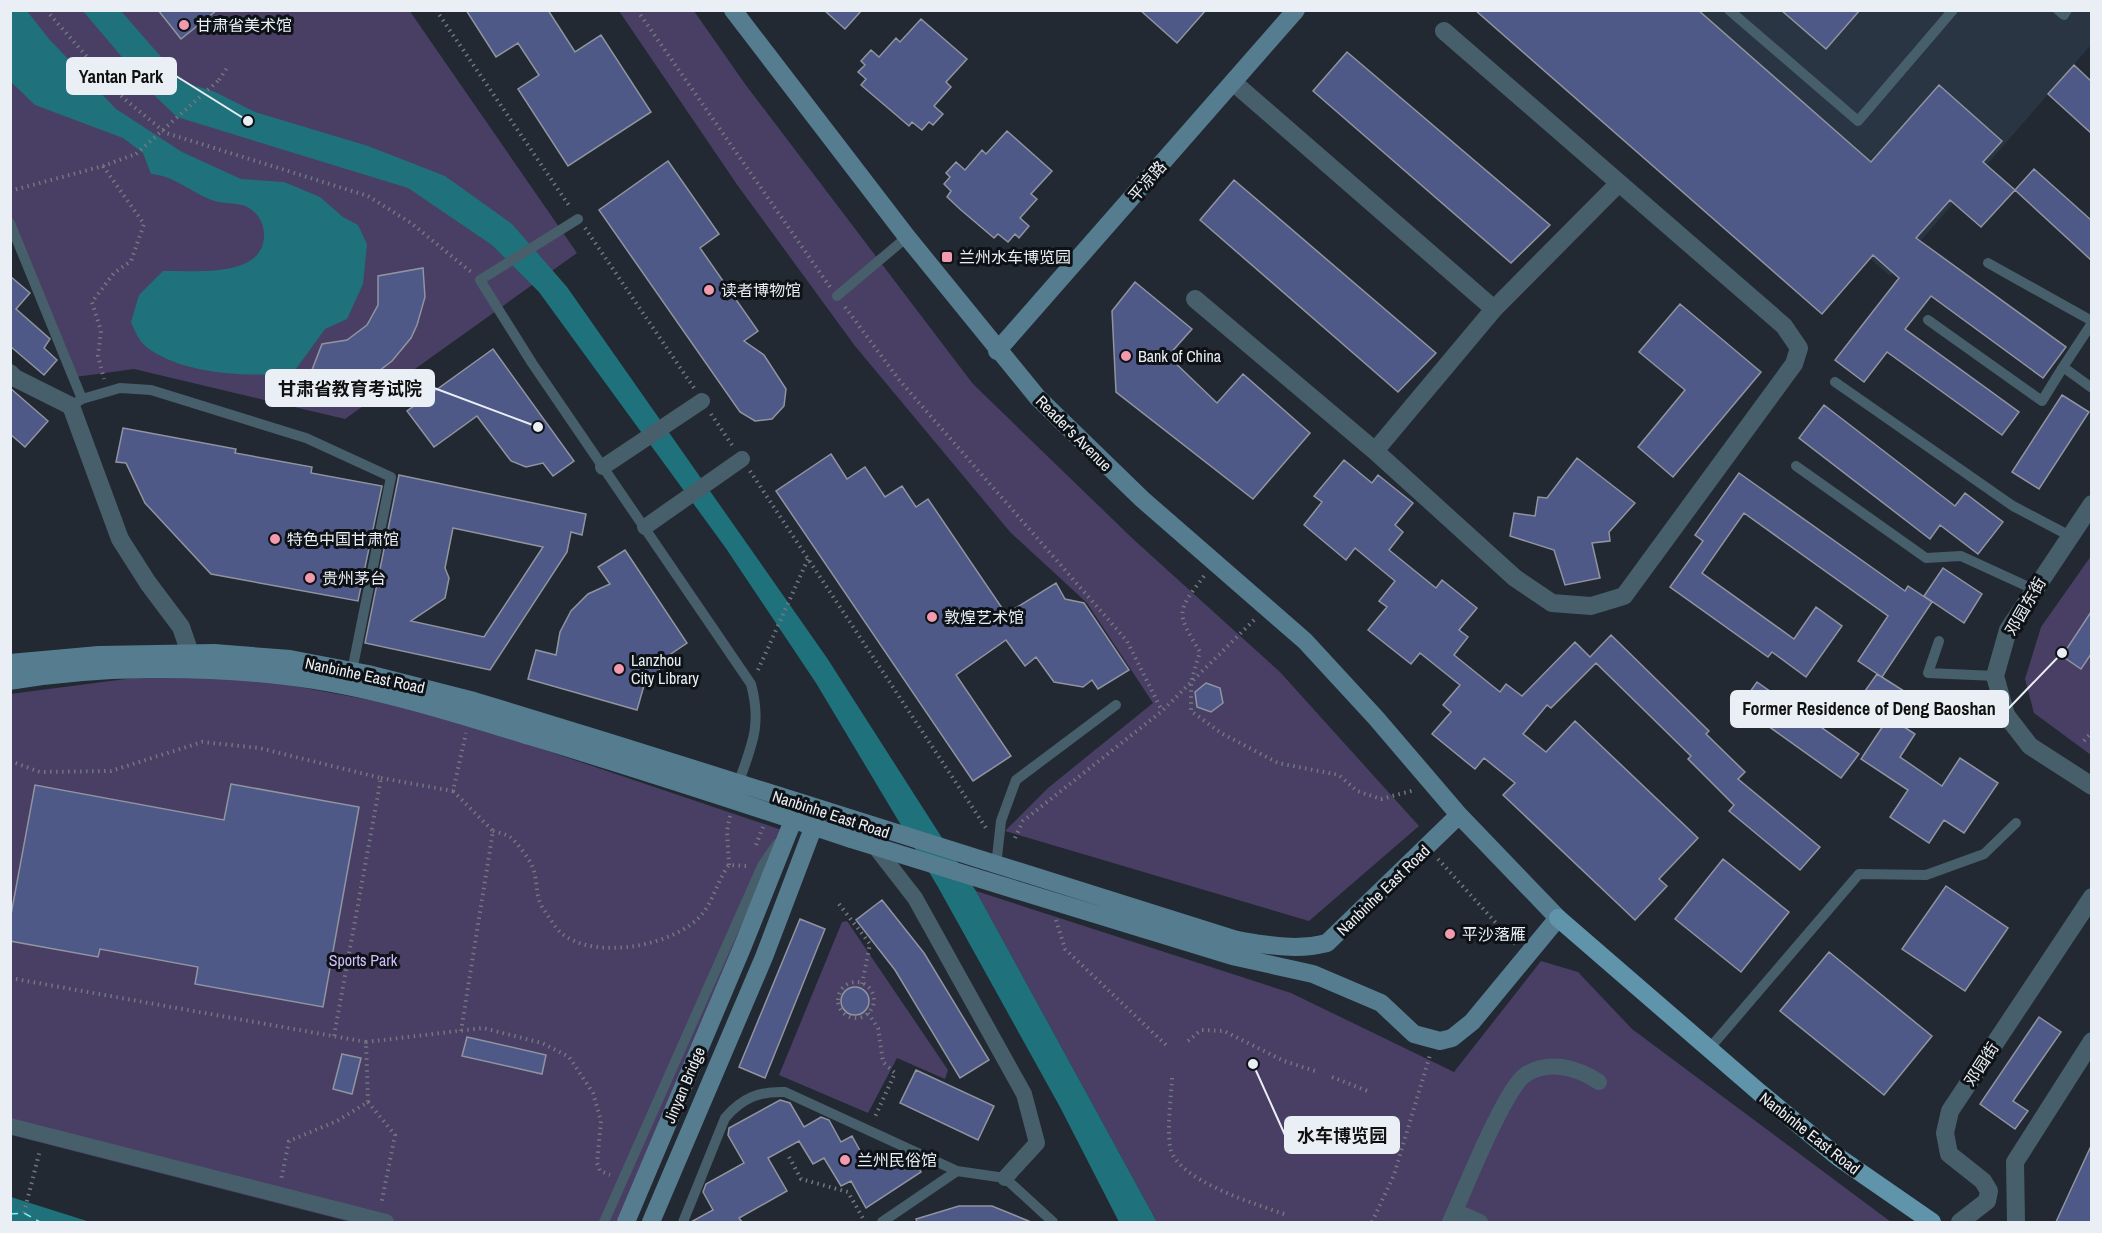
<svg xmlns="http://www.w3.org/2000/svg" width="2102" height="1233" viewBox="0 0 2102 1233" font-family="'Archivo Narrow','Noto Sans SC',sans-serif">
<rect width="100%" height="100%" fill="#222932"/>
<!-- built -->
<path fill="#293542" d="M1582,11H2091V45L1890,276Z"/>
<!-- green -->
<path fill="#493e63" d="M409,10L577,253L345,419L134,369L68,378L11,232V11Z
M619,11H694L745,84L973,384L1133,539L1280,672L1419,826L1309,921L1005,831L1048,788L1153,703L1087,603L1010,532L855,346L738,186Z
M2091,556V755L2034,713L2025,679L2041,627Z
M203,669L429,711L791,833L620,1222H351L11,1135L10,694Z
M976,891L1291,993L1454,1072L1541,961L1578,972L1632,1029L1891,1222H1157Z
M847,921L948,1070L945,1079L897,1058L868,1113L779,1075L842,922Z"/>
<!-- water -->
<path fill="#1f727b" d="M10,11H27L49,39L116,109L182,152L241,179L284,182L320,197L343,217L358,225L367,244L363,284L347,319L325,329L293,373C250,377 186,375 149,349C140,343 135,332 131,322L139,295L163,271C193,270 264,279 264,235C264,224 259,214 249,208C238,201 221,205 209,199C188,190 174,176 151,174L143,153L123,138L35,105L11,82Z
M83,11H121L183,82L215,92L255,112L368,146L445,176L512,224L567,287L827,658L976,891L1157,1222H1119L1060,1107L938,887L816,683L725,547L539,292L492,245L408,188L177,117L154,95Z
M11,1197L90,1222H11Z"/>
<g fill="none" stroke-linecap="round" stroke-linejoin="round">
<!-- ferry -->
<path stroke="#7aeffd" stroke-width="1.5" stroke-dasharray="8 6" stroke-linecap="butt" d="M10,1214L24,1213L40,1222"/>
</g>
<!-- building -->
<path fill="#4e5988" stroke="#9094a0" stroke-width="1.5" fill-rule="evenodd" d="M158,10H217L181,39Z
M466,10H548L575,52L601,35L651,112L568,166L518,89L539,75L518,43L496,57Z
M824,10H862L845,29Z
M1140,10H1206L1177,43Z
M1475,10H1698L1871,162L1939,85L2002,141L1983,162L2015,190L1981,227L1950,200L1916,238L2066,347L2043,378L1931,296L1905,329L2019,412L2002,435L1887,352L1864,382L1835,360L1899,278L1873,255L1822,314Z
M1781,10H1860L1826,49Z
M921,19L967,59L946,82L951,87L934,106L943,114L933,125L929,122L922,130L912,122L909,126L861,85L866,79L858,72L865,65L861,61L871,50L879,57L896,38L900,42Z
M1347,52L1550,225L1511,263L1313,91Z
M2074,65L2091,81V133L2048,94Z
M1007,131L1052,171L1031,194L1037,199L1020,218L1029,226L1019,238L1015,234L1008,242L998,234L994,238L961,210L947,197L951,191L944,184L950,177L946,173L956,162L965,170L982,150L986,154Z
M668,161L719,234L700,248L758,331L744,341L764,355L786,389L784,406L772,419L755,421L740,412L599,210Z
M2034,169L2091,220V260L2015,190Z
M1234,180L1436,353L1398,392L1200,220Z
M423,268L425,297L417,325L411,338L392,361L380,370L352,382L322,385L307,383L322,344L347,340L367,325L378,305V276Z
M10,276L30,293L16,309L50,339L44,348L57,360L44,375L10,346Z
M1135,282L1192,329L1168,356L1217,403L1243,374L1310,433L1253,499L1116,392L1112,311Z
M1680,304L1761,372L1673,477L1638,447L1685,390L1639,352Z
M493,349L574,461L553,476L543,463L526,467L511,461L477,416L434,447L407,411Z
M10,388L48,421L25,447L10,434Z
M2062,395L2089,412L2039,489L2012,472Z
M1824,405L1955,506L1965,493L2003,522L1978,554L1940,525L1930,539L1799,438Z
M123,428L236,449L235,453L312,467L311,473L382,486L358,601L211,574L145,503L126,463L116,462Z
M831,454L847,479L865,467L885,497L902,486L916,507L928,499L1006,614L1056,583L1065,599L1084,603L1129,670L1098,689L1092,680L1083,687L1054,682L1036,657L1025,666L1006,640L956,675L1011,756L973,781L776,491Z
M1577,458L1635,503L1609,532L1610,541L1592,543L1600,578L1565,585L1554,550L1510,536L1514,513L1535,516L1538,497L1547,498Z
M1344,460L1372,483L1378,475L1413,503L1395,525L1403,532L1389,550L1436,588L1442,580L1477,608L1459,630L1468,637L1454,655L1500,692L1506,684L1522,696L1575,642L1590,657L1611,635L1709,731L1706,734L1745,772L1738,779L1820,847L1800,870L1729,811L1734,805L1688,759L1691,756L1596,663L1551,708L1547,705L1523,734L1546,752L1575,721L1698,838L1659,879L1667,886L1635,920L1503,795L1515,783L1484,758L1475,769L1432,734L1451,712L1443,705L1460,685L1420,653L1411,664L1368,630L1387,607L1379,601L1395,581L1355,548L1346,560L1304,525L1322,502L1314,496Z
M1739,473L1905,591L1908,586L1932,602L1882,677L1858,661L1888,616L1744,513L1702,573L1794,639L1816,607L1842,626L1806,677L1772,652L1768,657L1670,587L1703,541L1695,535Z
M399,475L586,514L582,535L571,532L567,552L490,670L365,643ZM453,528L543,547L484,637L411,621L445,598L449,578L445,568Z
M625,550L687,643L662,660L658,674L645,682L637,710L528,679L536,650L556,655L560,632L571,611L588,594L610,584L598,567Z
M1943,568L1982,594L1964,623L1924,596Z
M2091,612V654L2081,669L2062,656Z
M1877,674L1915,698L1898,723L1915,734L1900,757L1942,786L1960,758L1998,783L1964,833L1944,820L1929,843L1890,817L1908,790L1861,759L1889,717L1860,698Z
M1757,682L1859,754L1841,778L1740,706Z
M1206,683L1220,688L1223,703L1211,712L1197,707L1195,692Z
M231,784L359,807L323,1007L195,984L198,967L100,949L98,957L10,941V920L35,785L224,820Z
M1723,859L1789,912L1741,972L1675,919Z
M1946,886L2008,928L1965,991L1902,949Z
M882,900L924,953L989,1060L960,1078L895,970L856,920Z
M800,919L825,929L765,1078L739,1067Z
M1829,952L1932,1036L1884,1095L1780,1011Z
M841 1001a14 14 0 1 1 28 0a14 14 0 1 1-28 0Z
M2039,1017L2061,1032L2013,1101L2028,1111L2015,1129L1980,1104Z
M467,1037L546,1055L542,1074L462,1056Z
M342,1054L361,1058L352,1094L333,1089Z
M916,1070L994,1106L978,1140L900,1103Z
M780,1100L790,1103L804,1127L821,1117L829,1120L841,1142L852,1136L869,1167L896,1151L914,1160L921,1172L866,1208L851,1181L841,1186L824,1158L813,1164L799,1141L768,1158L787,1191L739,1218L742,1222H691L713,1210L703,1192L706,1184L744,1163L728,1135L729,1128Z
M2091,1146V1222H2056Z
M959,1206H992L1031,1222H917L916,1219Z"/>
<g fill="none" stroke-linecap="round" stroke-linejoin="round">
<!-- path -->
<path stroke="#71787f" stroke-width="4" stroke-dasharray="1.5 4.5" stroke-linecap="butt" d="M46,10L122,97L166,133L368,196L411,223L471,272
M436,10L570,207
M637,10L830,287
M219,80L227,68
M103,166L144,224L131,261L114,273L92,302L101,331L98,356L104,379
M10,191L103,166L136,154
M585,228L694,388
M845,307L900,381L1127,641L1162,711
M711,414L732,445
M750,471L986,828
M1204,576C1176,613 1176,612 1200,652L1191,682V711L1221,733L1278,763L1339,775L1357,791L1381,799L1415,790
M758,670L808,559
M2084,741L2092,732
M10,761L40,772L111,771L202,742L259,748L381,778L334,1036
M381,778L453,791L466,733
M453,791L493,831L461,1031
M493,831C499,833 506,834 510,837C517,842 532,862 534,871C538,884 535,897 544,910C549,917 554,926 560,932C593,962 677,946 703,913C714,899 718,879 729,865L748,866
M1015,838L1023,821L1162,711L1254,620
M756,845L763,827
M1438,859L1515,944
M729,865L727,831L730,816
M839,904L870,944L862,984
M1056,920L1065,949L1166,1045
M10,978L366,1042L368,1102L337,1121L289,1141L281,1180
M838 1000a18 18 0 1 1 36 0a18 18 0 1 1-36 0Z
M868,1013L878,1028L883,1062L895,1073L874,1119
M1188,1041L1201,1030L1224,1031L1284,1061L1315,1071
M366,1042L483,1028L542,1043L569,1057L593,1093L601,1121L597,1163L600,1171L610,1175
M1332,1077L1370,1092
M1172,1078C1171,1100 1167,1125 1170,1147C1176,1181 1259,1205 1287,1215
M368,1102L395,1135L381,1205
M789,1157L801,1179L848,1192L865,1222
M24,1213L40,1150
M1372,1222L1394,1175L1430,1055"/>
<!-- service -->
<path stroke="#465f6a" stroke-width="10" d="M1729,10L1858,121L1953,10
M2058,10L2064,15L2067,10
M578,219L480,280L532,363L751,684C762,725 752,745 738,784
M10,223L82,399
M1988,263L2092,321
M837,296L907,237
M1928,320L2042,401L2063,367
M2092,323L2063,367L2092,388
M1835,382L2013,506L2070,536
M71,406L82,399L120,388L151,390L306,438L391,477L352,671
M1796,466L1926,558L1961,556L2033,589
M1939,641L1928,673L1995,676
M996,866L1001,821L1016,780L1116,705
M1709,1049L1859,874L1926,875L1984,854L2016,823
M604,1222L762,866L777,844
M683,1222L725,1118C742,1098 759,1091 785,1092L957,1171
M882,1222L957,1171L1005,1178L1053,1222"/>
<!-- pedestrian -->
<path stroke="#465f6a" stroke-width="16" d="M603,467L702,401
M645,527L742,459
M856,822L915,898L1024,1094L1037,1143L1005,1178
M10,1126L386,1222
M1455,1211L1480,1222
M1450,1222C1463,1194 1504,1090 1525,1075C1549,1059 1578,1068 1599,1082"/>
<!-- minor -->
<path stroke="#465f6a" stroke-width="18" d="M1233,82L1494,309
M1195,299L1375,451L1515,578L1552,603L1591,606L1624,596L1794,364L1799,348L1784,326L1444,31
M10,373L15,378L71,406L120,539L148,583L181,627L190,653
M1375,451L1494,309L1619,183"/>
<!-- tertiary -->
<path stroke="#465f6a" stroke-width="18" d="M2092,504L2008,630L1995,676L2006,715L2030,746L2092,786
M1960,1222L1987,1201L1989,1191L1983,1181L1949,1154L1945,1133L1950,1111L2092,897
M2016,1222L2015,1162L2092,1041"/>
<!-- secondary -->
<path stroke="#557d8f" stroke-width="18" d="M733,10L907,237L1038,398L1142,499L1305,641L1376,718L1459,815L1558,918L1472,1022L1452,1038L1440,1041L1414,1034L1381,1003L1313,974L1232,956L974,877
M997,351L1296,10
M10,663L99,655L214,653L290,659L368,674L474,701L608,742L1237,940C1267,945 1297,951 1327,943L1459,815
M10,681C98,666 198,666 286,676C371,686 455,713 536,738C641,770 746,804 851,839
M626,1222L742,948L798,808
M651,1222L764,957L818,815"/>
<!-- primary -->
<path stroke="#6094ab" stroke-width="18" d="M1558,918L1759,1092L1838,1157L1932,1222"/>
<!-- path-bridge -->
<path stroke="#71787f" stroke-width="4" stroke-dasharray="1.5 4.5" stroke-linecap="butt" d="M136,154L219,80"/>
<!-- secondary-bridge -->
<path stroke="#557d8f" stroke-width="18" d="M851,839L974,877"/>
</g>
<!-- markers -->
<g fill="#f29aae" stroke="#0e1216" stroke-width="2">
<circle cx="184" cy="25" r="6"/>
<rect x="941" y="251" width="12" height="12" rx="3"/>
<circle cx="709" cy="290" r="6"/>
<circle cx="1126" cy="356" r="6"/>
<circle cx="275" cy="539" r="6"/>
<circle cx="310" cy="578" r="6"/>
<circle cx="932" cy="617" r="6"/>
<circle cx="619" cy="669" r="6"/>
<circle cx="1450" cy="934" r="6"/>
<circle cx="845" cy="1160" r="6"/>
</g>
<g text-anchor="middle" stroke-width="6" stroke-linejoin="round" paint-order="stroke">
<!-- poi labels -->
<g font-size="16" fill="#e9eff4" stroke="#0e1216" text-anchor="start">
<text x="196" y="31">甘肃省美术馆</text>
<text x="959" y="263">兰州水车博览园</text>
<text x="721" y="296">读者博物馆</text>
<text x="1138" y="362">Bank of China</text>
<text x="287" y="545">特色中国甘肃馆</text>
<text x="322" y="584">贵州茅台</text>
<text x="944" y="623">敦煌艺术馆</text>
<text x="631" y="666">Lanzhou<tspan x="631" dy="18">City Library</tspan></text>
<text x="1462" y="940">平沙落雁</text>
<text x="857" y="1166">兰州民俗馆</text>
</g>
<!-- street labels -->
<g font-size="16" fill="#e9eff4" stroke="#0e1216">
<text transform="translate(1147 181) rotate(-49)" y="6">平凉路</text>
<text transform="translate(1074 433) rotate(45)" y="6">Reader's Avenue</text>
<text transform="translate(2025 606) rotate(-60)" y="6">邓园东街</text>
<text transform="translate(365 675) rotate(12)" y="6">Nanbinhe East Road</text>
<text transform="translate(831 814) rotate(18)" y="6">Nanbinhe East Road</text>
<text transform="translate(1383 890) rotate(-44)" y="6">Nanbinhe East Road</text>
<text transform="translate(1981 1064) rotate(-57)" y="6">邓园街</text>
<text transform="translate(684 1085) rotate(-67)" y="6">Jinyan Bridge</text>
<text transform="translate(1810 1133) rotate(38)" y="6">Nanbinhe East Road</text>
</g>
<!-- park labels -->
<g font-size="16" fill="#cebefb" stroke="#0e1216">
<text x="363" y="966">Sports Park</text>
</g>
</g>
<!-- callouts -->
<path fill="none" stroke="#e9eff4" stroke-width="2" d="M248 121L176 76M538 427L434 388M2062 653L2008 709M1253 1064L1285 1135"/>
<g fill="#e9eff4" stroke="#0e1216" stroke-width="2">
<circle cx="248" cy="121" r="6"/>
<circle cx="538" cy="427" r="6"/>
<circle cx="2062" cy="653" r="6"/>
<circle cx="1253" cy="1064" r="6"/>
</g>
<g fill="#e9eff4" stroke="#e9eff4" stroke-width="2">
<rect x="67" y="58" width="109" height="36" rx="6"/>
<rect x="266" y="370" width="168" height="36" rx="6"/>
<rect x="1731" y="691" width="277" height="36" rx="6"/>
<rect x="1285" y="1117" width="114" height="36" rx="6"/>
</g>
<g font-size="18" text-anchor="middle" font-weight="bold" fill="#111">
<text x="121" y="83">Yantan Park</text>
<text x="350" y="395">甘肃省教育考试院</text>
<text x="1869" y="715">Former Residence of Deng Baoshan</text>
<text x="1342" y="1142">水车博览园</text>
</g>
<!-- border -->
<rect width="2102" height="1233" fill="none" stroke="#e9eff4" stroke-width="24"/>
</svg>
